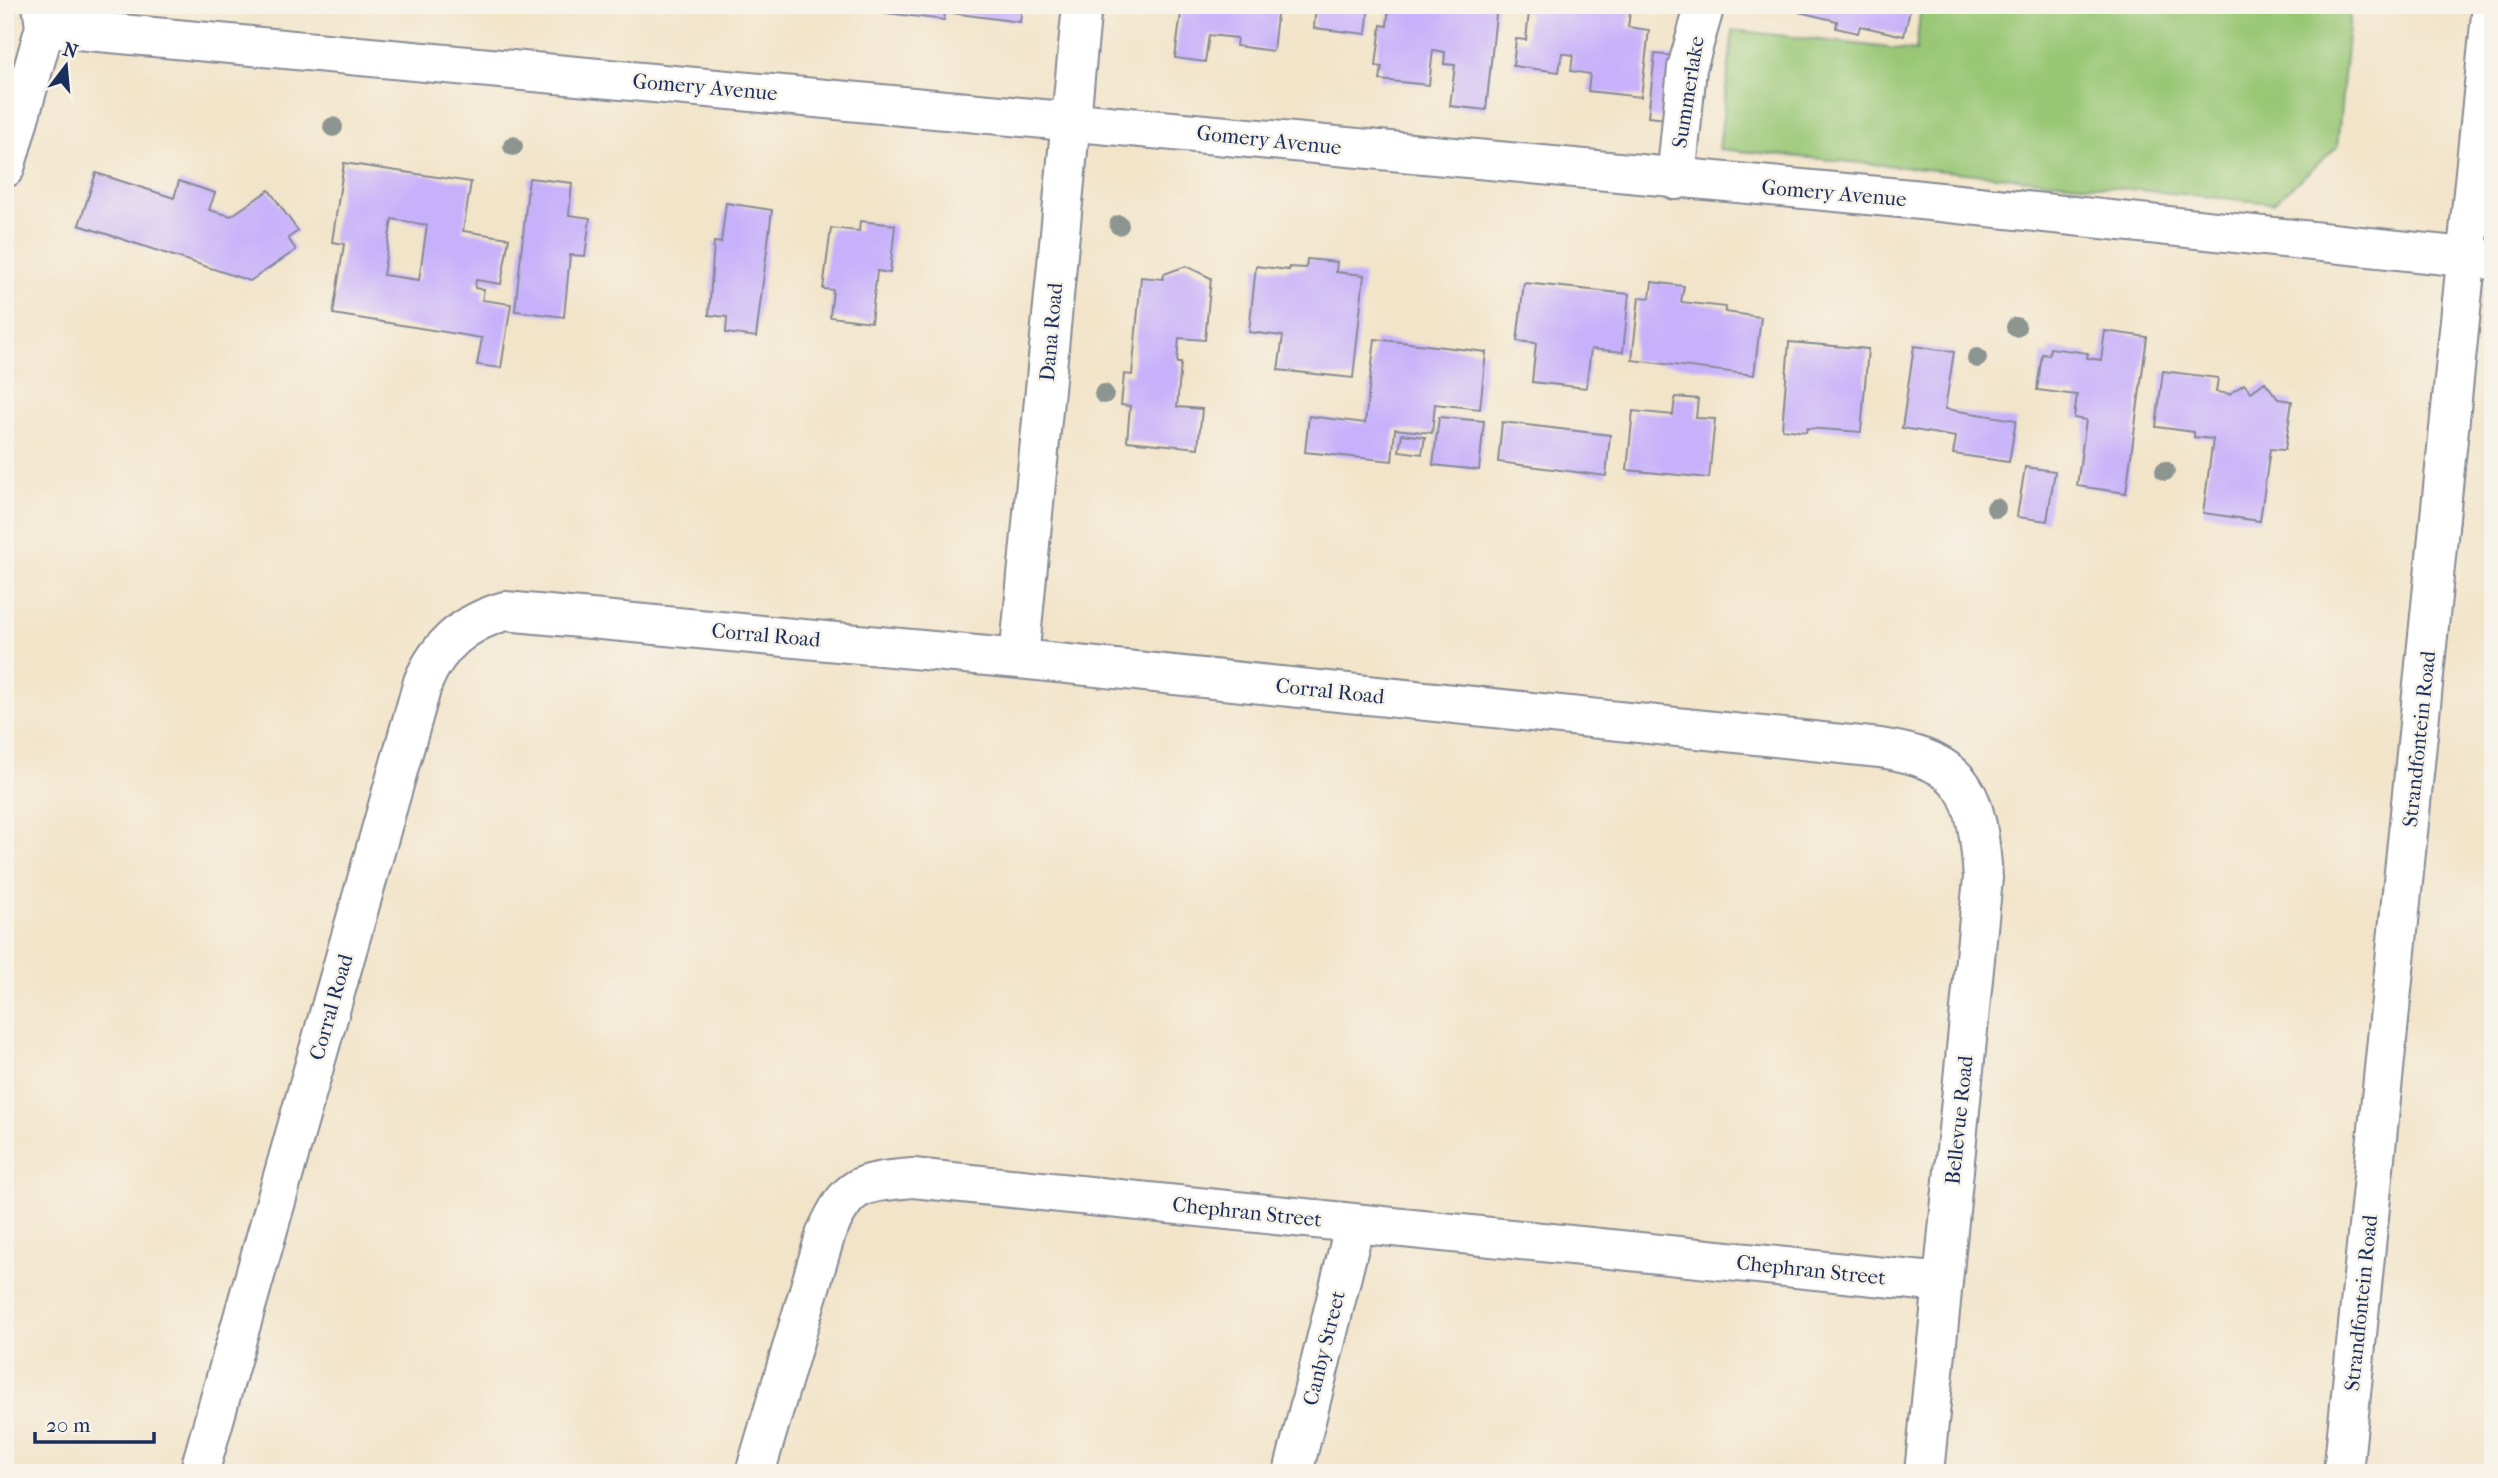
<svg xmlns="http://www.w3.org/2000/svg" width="2498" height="1478" viewBox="0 0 2498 1478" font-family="'IM FELL French Canon',serif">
<rect width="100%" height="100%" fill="#f7f3e8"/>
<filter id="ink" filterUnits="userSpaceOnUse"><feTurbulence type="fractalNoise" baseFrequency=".0143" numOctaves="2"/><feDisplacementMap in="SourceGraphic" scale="14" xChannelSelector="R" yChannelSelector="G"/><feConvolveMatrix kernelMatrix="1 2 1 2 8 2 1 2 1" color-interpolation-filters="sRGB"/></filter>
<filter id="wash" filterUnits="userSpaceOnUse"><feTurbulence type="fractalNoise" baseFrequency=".00686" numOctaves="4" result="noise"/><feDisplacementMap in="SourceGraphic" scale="28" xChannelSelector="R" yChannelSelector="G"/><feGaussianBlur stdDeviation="1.57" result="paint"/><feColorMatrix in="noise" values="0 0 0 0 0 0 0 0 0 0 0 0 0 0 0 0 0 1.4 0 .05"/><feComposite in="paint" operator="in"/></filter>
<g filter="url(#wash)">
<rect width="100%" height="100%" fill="#f2e4c9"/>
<!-- grass -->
<path fill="#99c776" stroke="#5a7b6a" stroke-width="2" d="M1921,5H2351L2337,147L2273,203L1719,149L1733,30L1916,51Z"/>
<g id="blocks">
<!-- building -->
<path fill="#c7b1fa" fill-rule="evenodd" d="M887,5H1022L1020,22L945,12L944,20L886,13Z
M1182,5H1278L1273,51L1236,46L1237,38L1209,35L1205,62L1175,58Z
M1316,5H1369L1366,34L1314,28Z
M1389,5H1497L1486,110L1450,106L1455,65L1444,64L1445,52L1433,50L1429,85L1380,80L1382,67L1376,66L1381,25L1387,26Z
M1521,5H1631L1628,27L1649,30L1641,97L1588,91L1590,74L1571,71L1573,55L1562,53L1559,72L1513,66L1516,39L1526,40L1529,12L1520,11Z
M1801,5H1911L1904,36L1860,26L1858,33L1836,28L1837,21L1799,12Z
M1655,54L1682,57L1676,120L1648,117Z
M344,163L471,182L463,231L509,238L501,284L476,280L475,288L484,290L482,300L511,304L501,368L477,365L482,338L333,314L344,244L332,242ZM392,219L427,225L419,280L383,275Z
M96,173L174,198L179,181L215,193L209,210L231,216L269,190L298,231L288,238L296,250L250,281L79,225Z
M529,178L572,183L569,215L590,218L585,256L570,255L564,317L515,311Z
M726,203L772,210L756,337L726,333L727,317L709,315L714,242L721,243Z
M860,221L895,225L890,273L877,271L871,322L830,317L833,290L823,289L831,228L859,231Z
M1307,259L1337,262L1336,272L1364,275L1353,378L1278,370L1283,336L1249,332L1256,266L1289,270V267L1306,268Z
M1186,266L1211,278L1205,340L1179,338L1177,363H1181L1177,407L1202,409L1198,448L1127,441L1130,406L1121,405L1124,374L1132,375L1141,277L1163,279L1164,274Z
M1652,282L1684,286L1681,302L1726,307L1725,312L1761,317L1754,375L1632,360L1639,297L1650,298Z
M1524,283L1629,294L1623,352L1591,349L1586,388L1532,382L1536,343L1517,341Z
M2105,331L2147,337L2126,493L2077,486L2086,420L2074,418L2077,395L2037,390L2042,354L2049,355L2050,348L2088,353L2087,358L2101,360Z
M1375,339L1486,352L1480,409L1435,404L1432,433L1395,429L1392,461L1305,452L1309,416L1365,423Z
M1789,342L1868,349L1861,432L1807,428L1806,432L1782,429Z
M1914,346L1954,352L1945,409L2016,420L2009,462L1953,454L1956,437L1902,428Z
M2163,371L2218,378L2216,392L2230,394L2244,384L2251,392L2265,382L2278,399L2292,401L2285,450L2270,449L2260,521L2203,513L2213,439L2194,437V432L2156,427Z
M1675,397L1698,399L1696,418L1715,419L1709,478L1627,470L1633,411L1673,415Z
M1439,417L1484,421L1479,470L1433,465Z
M1502,422L1610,435L1606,476L1498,462Z
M1402,434L1425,437L1422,454L1399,451Z
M2025,467L2055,471L2047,521L2017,517Z"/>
</g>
</g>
<g filter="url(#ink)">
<use href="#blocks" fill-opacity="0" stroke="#868a94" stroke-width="2"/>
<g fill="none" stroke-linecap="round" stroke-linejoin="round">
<!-- minor casing -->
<g stroke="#868a94" stroke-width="42">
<path id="minor" d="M45,27L1911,199L2493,260
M5,168L45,27L42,5
M1676,180L1687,68L1705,5
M1019,659L1082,5
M199,1473L423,682C439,644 466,622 505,611L1019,659L1880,748C1969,761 1977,796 1983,878L1924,1473
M755,1473L826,1233C849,1183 859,1183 913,1178L1943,1283
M1293,1473L1355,1223
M2343,1473L2492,5"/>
</g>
<!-- minor -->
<use href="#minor" stroke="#fff" stroke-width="38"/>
</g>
<!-- trees -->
<g fill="#8d9591">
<circle cx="333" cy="127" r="10"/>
<circle cx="513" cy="146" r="10"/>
<circle cx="1119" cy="225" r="10"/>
<circle cx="2016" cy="327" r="10"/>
<circle cx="1977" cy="358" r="10"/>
<circle cx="1104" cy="394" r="10"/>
<circle cx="2165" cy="471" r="10"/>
<circle cx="1996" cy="508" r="10"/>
</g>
</g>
<g text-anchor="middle" stroke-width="5" stroke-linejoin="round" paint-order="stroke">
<!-- street labels -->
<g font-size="21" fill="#1b2f5e" stroke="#f7f3e8">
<text transform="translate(705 87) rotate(5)" y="7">Gomery Avenue</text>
<text transform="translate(1688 92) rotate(-81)" y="7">Summerlake</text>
<text transform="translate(1269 140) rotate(6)" y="7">Gomery Avenue</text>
<text transform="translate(1834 193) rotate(5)" y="7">Gomery Avenue</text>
<text transform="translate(1051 332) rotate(-85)" y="7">Dana Road</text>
<text transform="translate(766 635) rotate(5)" y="7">Corral Road</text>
<text transform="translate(1330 691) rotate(6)" y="7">Corral Road</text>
<text transform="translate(2419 739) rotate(-84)" y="7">Strandfontein Road</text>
<text transform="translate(331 1007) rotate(-74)" y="7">Corral Road</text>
<text transform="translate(1959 1120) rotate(-84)" y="7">Bellevue Road</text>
<text transform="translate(1247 1212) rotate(6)" y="7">Chephran Street</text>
<text transform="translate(1811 1270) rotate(6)" y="7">Chephran Street</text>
<text transform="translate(2361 1303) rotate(-84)" y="7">Strandfontein Road</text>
<text transform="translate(1324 1348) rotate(-76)" y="7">Canby Street</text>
</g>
</g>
<!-- margin -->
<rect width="2498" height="1478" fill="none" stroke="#f7f3e8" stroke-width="28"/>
<!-- north arrow -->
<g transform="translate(66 66) rotate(16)" stroke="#f7f3e8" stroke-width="5" paint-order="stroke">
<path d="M0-5L12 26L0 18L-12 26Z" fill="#1b2f5e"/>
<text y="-10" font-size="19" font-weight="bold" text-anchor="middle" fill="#1b2f5e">N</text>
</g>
<!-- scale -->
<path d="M35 1432v10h119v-10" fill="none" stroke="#1b2f5e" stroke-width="3.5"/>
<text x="46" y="1432" font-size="21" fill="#1b2f5e" stroke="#f7f3e8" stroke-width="5" paint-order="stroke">20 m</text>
</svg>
